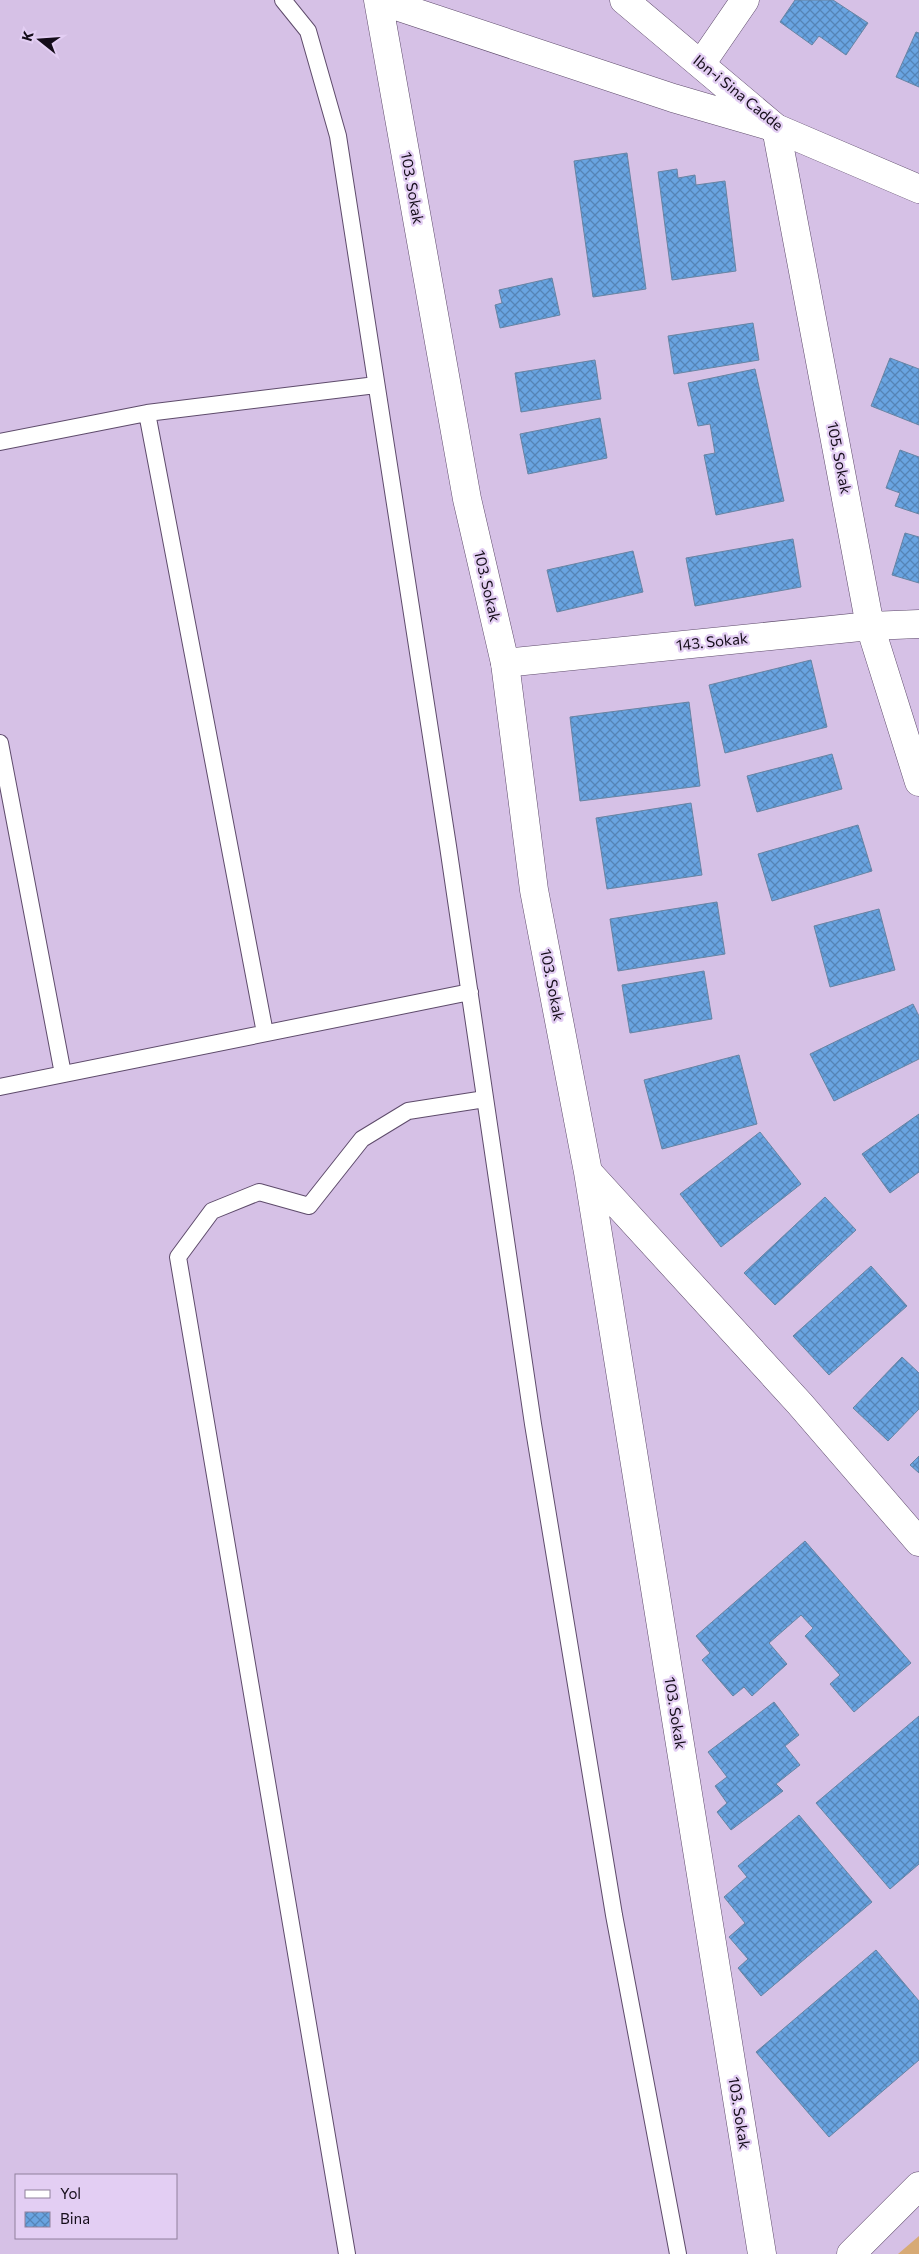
<svg xmlns="http://www.w3.org/2000/svg" width="919" height="2254" viewBox="0 0 919 2254" font-family="Commissioner,sans-serif">
<defs>
<pattern id="building-cross-hatch" width="8" height="8" patternUnits="userSpaceOnUse" patternTransform="scale(1.25)"><rect width="8" height="8" fill="#69a4e1"/><path d="M0 0l8 8M0 8l8-8" fill="none" stroke="#5584b6"/></pattern>
</defs>
<rect width="100%" height="100%" fill="#d6c1e6"/>
<!-- park -->
<path fill="#d7aa75" d="M919,2236V2254H898Z"/>
<!-- building -->
<path fill="url(#building-cross-hatch)" stroke="#6884a3" d="M795,0H833L868,23L846,55L819,36L812,45L780,22Z
M916,32L919,33V87L896,77Z
M627,153L646,289L593,297L574,161Z
M677,169L678,178L695,175L696,185L725,181L736,271L672,280L658,172Z
M552,278L560,315L500,328L495,305L502,303L499,290Z
M753,323L759,360L674,374L668,336Z
M890,358L919,369V425L871,406Z
M595,360L601,399L521,412L515,373Z
M755,369L784,501L716,515L704,455L715,453L710,424L698,426L688,383Z
M600,418L607,458L528,474L520,434Z
M900,450L919,457V514L895,506L900,493L886,488Z
M905,533L919,537V583L892,575Z
M793,539L801,587L695,606L686,558Z
M633,551L643,592L557,612L547,570Z
M811,660L827,727L725,753L709,685Z
M689,702L700,786L580,801L570,717Z
M832,754L842,789L757,812L747,776Z
M691,803L702,875L607,889L596,818Z
M858,825L872,871L772,901L758,854Z
M717,902L725,954L618,971L610,919Z
M879,909L895,970L830,987L814,926Z
M704,971L712,1019L630,1033L622,985Z
M913,1004L919,1016V1059L834,1101L810,1054Z
M739,1055L757,1124L662,1149L644,1080Z
M919,1114V1172L890,1193L862,1154Z
M760,1132L801,1184L721,1247L680,1194Z
M825,1197L856,1230L775,1305L744,1273Z
M871,1266L907,1306L829,1375L793,1336Z
M902,1357L919,1373V1409L888,1441L853,1408Z
M919,1456V1473L910,1465Z
M805,1541L911,1663L854,1712L830,1684L840,1675L805,1636L813,1628L801,1615L769,1643L787,1664L752,1696L744,1687L733,1696L702,1660L710,1653L696,1636Z
M774,1702L799,1735L785,1746L800,1765L776,1784L783,1791L731,1830L717,1812L727,1803L715,1786L727,1777L708,1752Z
M919,1716V1864L890,1889L816,1803Z
M799,1815L872,1902L761,1996L738,1968L748,1959L729,1937L745,1923L724,1897L747,1877L738,1866Z
M876,1950L919,2001V2060L829,2137L756,2052Z"/>
<g fill="none" stroke-linecap="round" stroke-linejoin="round">
<!-- lane casing -->
<g stroke="#5e4b6b" stroke-width="18">
<path id="lane" d="M283,0L308,31L338,136L448,846L533,1424L614,1915L678,2254
M147,413L265,1033
M0,442L147,413L376,385
M0,743L63,1074
M0,1087L470,992
M347,2254L178,1257L212,1211L259,1192L309,1206L362,1139L408,1111L485,1099"/>
</g>
<!-- street casing -->
<g stroke="#5e4b6b" stroke-width="29">
<path id="street" d="M701,64L745,0
M776,128L870,626L919,782
M505,663L870,626L919,624
M851,2254L919,2186"/>
</g>
<!-- secondary casing -->
<g stroke="#5e4b6b" stroke-width="29">
<path id="secondary" d="M378,0L467,499L505,663L534,890L588,1172L762,2254
M378,0L673,98L776,128
M624,0L776,128L919,189
M588,1172L800,1404L919,1542"/>
</g>
<!-- lane -->
<use href="#lane" stroke="#fff" stroke-width="16"/>
<!-- street -->
<use href="#street" stroke="#fff" stroke-width="28"/>
<!-- secondary -->
<use href="#secondary" stroke="#fff" stroke-width="28"/>
</g>
<g text-anchor="middle" stroke-width="4.5" stroke-linejoin="round" paint-order="stroke">
<!-- street labels -->
<g font-size="15" fill="#140c19" stroke="#e3cef3">
<text transform="translate(738 93) rotate(39)" y="5">Ibn-i Sina Cadde</text>
<text transform="translate(412 188) rotate(80)" y="5">103. Sokak</text>
<text transform="translate(839 458) rotate(79)" y="5">105. Sokak</text>
<text transform="translate(487 586) rotate(77)" y="5">103. Sokak</text>
<text transform="translate(712 642) rotate(-6)" y="5">143. Sokak</text>
<text transform="translate(552 985) rotate(79)" y="5">103. Sokak</text>
<text transform="translate(675 1713) rotate(81)" y="5">103. Sokak</text>
<text transform="translate(739 2113) rotate(81)" y="5">103. Sokak</text>
</g>
</g>
<!-- legend -->
<rect x="15" y="2174" width="162" height="65" fill="#e3cef3" stroke="#90809c"/>
<rect x="25" y="2190" width="25" height="8" fill="#ffffff" stroke="#90809c"/>
<text x="60" y="2199" font-size="15" fill="#140c19">Yol</text>
<rect x="25" y="2212" width="25" height="15" fill="url(#building-cross-hatch)" stroke="#90809c"/>
<text x="60" y="2224" font-size="15" fill="#140c19">Bina</text>
<!-- north arrow -->
<g transform="translate(40 40) rotate(287)" stroke="#e3cef3" stroke-width="4" paint-order="stroke">
<path d="M0-4L9 19L0 12L-9 19Z" fill="#140c19"/>
<text y="-8" font-size="14" font-weight="bold" text-anchor="middle" fill="#140c19">K</text>
</g>
</svg>
